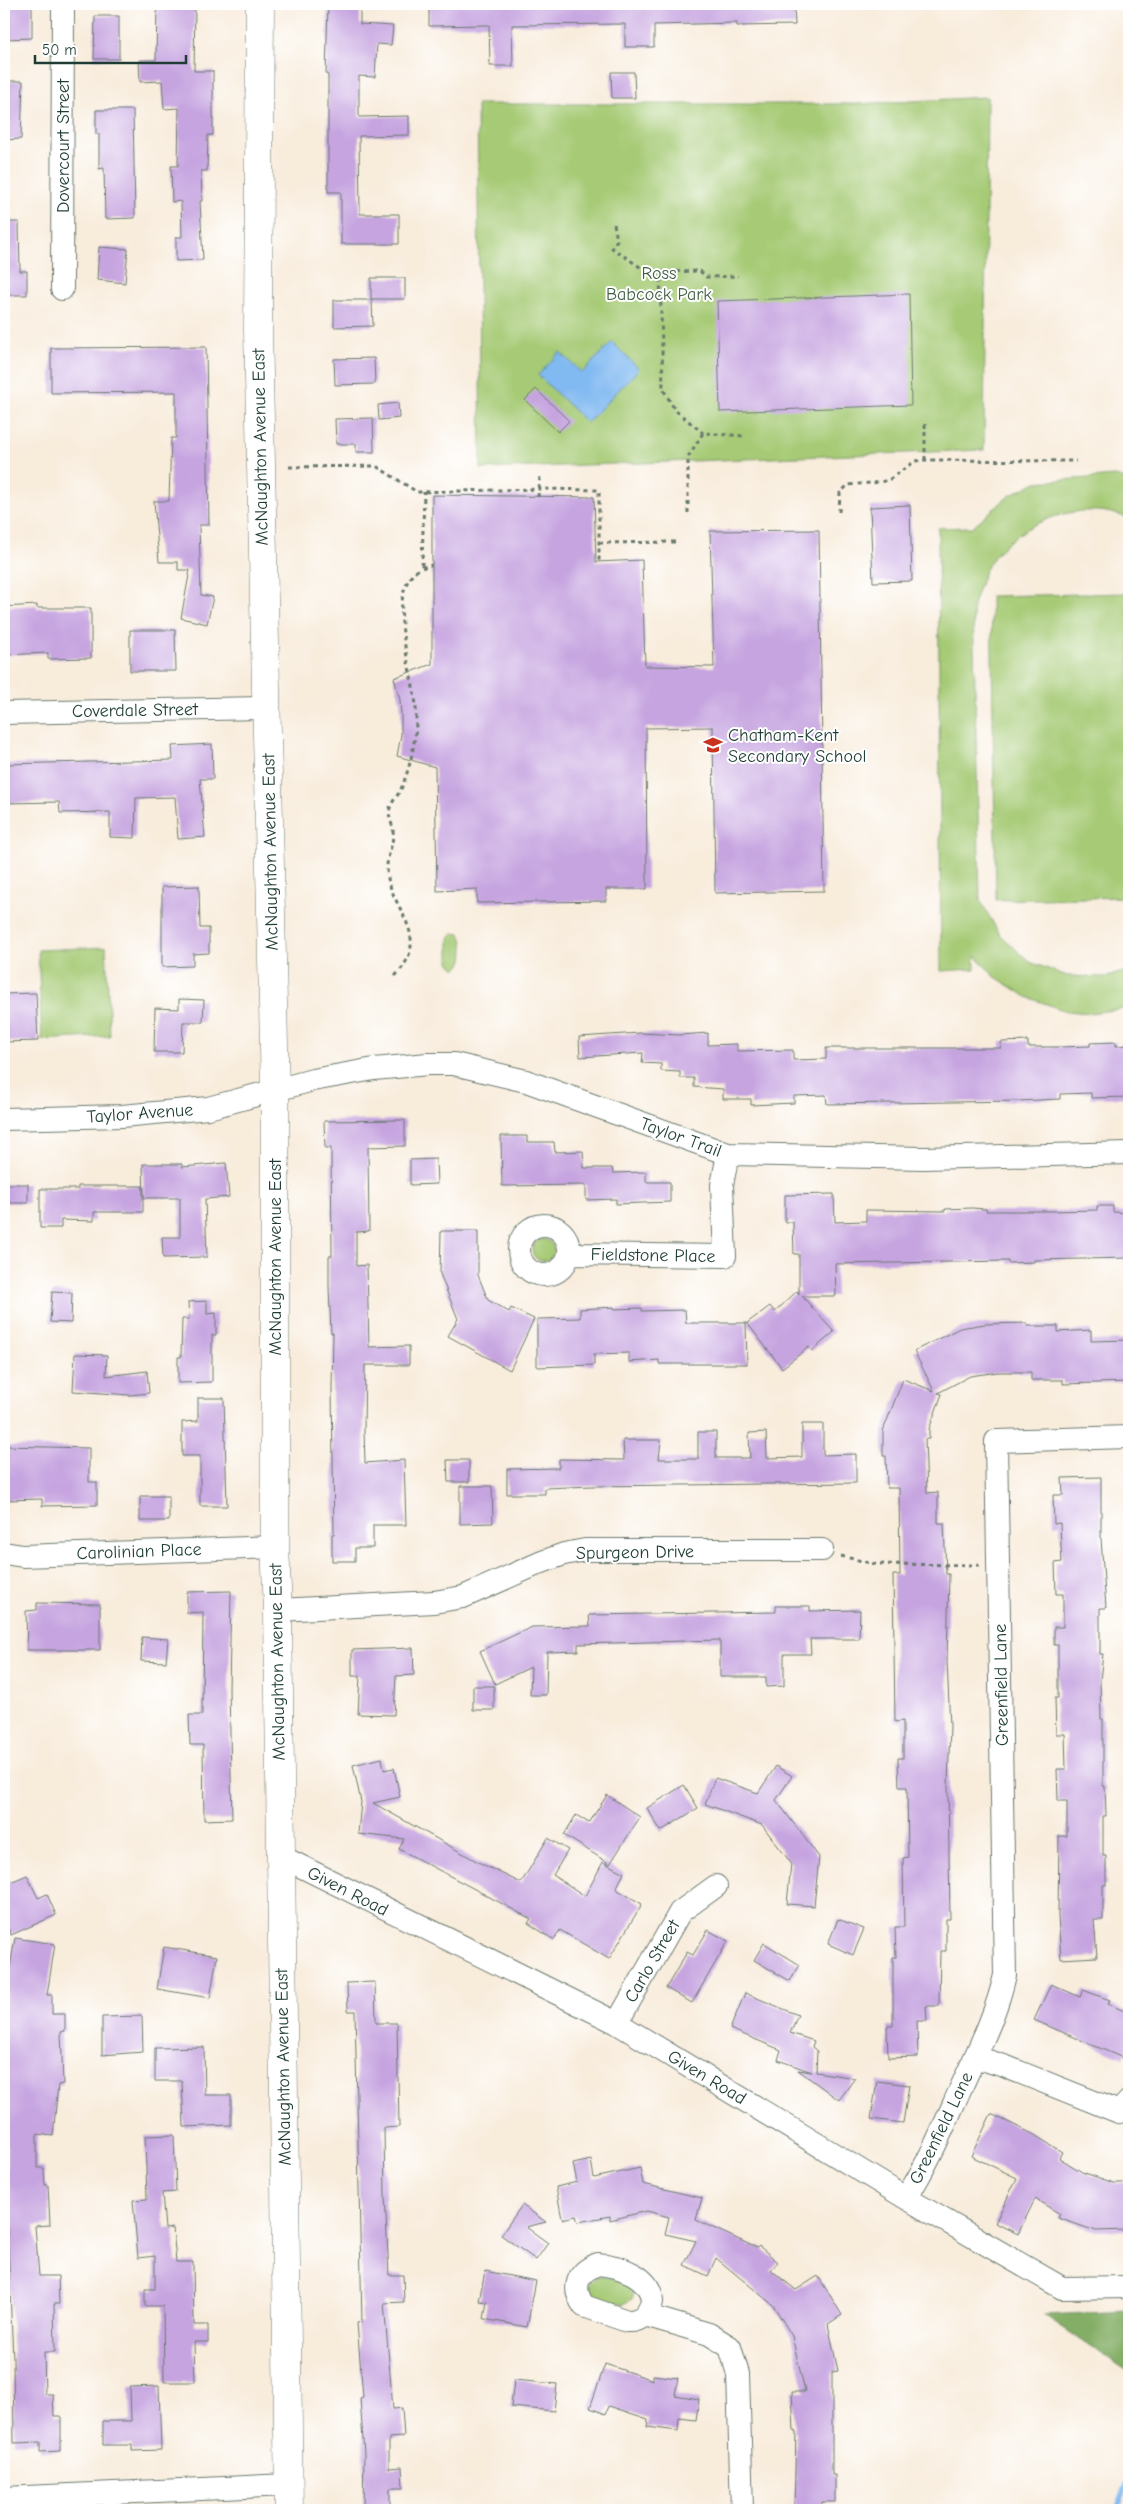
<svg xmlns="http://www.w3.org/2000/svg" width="1133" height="2514" viewBox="0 0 1133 2514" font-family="'Comic Neue',sans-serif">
<rect width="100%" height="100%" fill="#fff"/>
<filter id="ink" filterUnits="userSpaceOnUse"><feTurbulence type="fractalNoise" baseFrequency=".02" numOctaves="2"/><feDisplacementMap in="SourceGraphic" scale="10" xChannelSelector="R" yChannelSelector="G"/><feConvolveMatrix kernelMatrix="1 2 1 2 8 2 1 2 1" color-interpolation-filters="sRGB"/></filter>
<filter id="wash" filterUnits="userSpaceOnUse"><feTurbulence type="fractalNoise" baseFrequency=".0096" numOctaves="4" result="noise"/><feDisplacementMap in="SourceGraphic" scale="20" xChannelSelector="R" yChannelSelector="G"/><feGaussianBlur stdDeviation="1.12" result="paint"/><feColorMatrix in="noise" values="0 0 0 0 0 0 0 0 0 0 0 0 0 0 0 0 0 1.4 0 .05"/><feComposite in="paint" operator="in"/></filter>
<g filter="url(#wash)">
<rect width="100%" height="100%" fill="#f8ecdb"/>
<!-- green -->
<path fill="#a6ca74" stroke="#628454" d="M987,97L984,450L481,469L477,104H856Z
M1115,476L1129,480V519C1082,496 1011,524 986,569C981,580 977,593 973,605L980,900L1000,935L1030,962L1067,976L1107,977L1129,970V1008L1090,1013L1066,1011L1027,997L994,976L975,955V969L941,971L938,528L972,527L1009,496L1036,482Z
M1129,593V897L996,900L991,596Z
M453,933L460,934C465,942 466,962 458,968H454L449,962V939Z
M106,947L110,1036L42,1040L38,950Z
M532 1250a11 11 0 1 1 22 0a11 11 0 1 1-22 0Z
M596,2277C607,2276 626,2280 633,2289V2298L624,2304L596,2297L589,2287L590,2283Z"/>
<!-- forest -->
<path fill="#84ae66" stroke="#52764d" d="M1129,2311V2372L1044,2315Z"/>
<!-- water -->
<path fill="#81b9f1" stroke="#507b92" d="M612,342L639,369L587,423L538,375L560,352L582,373Z"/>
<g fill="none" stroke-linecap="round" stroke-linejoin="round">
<!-- stream -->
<path stroke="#81b9f1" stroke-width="6" d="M1116,2510L1129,2481"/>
</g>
<g id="blocks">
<!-- building -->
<path fill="#c6a4e0" d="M4,4H32V38L5,39Z
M157,4H195L194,71H213V135H208L207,171H201L202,201H200L203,260L176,261V237H182L181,201L172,202L171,166H178L179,108L164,109L162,81L140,82L139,60H156Z
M328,4H360V24L393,26L391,45L377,44L375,77L359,76V117L409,116V135L359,136L360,214H399V244H341V192H328V75L326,74Z
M429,4H794L795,25L737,26V23L654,25V47H625V24L512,25L513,66H490L489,25L429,26Z
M95,16H119V59H94Z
M611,72H634L635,98H612Z
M4,81H23L21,139L4,140Z
M96,110H133L135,218L105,219L104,168L99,169V134H96Z
M4,222H19L20,271H27V295H4Z
M99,247L128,249L125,283L97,280Z
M371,278H405V299H371Z
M909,294L911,405L720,412L717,301Z
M334,300H372L373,326L334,327Z
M206,347L209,525H199L201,595L213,597L207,624L181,618L190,570H178V562H159L154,501H169L171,438H176V392L51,393V348Z
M374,358L375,384L335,385L334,359Z
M536,389L569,421L558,432L525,400Z
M398,403L399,418L379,420L378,405Z
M373,418L374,452H356V444H336L335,419Z
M432,495L594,497L596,562L642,560L645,666L714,667L710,531L819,530L824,891L715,893L713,727L646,728L647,889H606V901L477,903V889L437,891L435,767L397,756L401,735V713L400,700L394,678L432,664Z
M910,505L912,581L873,582L870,507Z
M37,605V608H91V658L48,659V653L4,655V607Z
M130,630H175L176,671H130Z
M212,744L213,779H200L205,837L178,839L175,797L136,798L135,838L110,837V812L60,813L59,802L5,803L4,764L173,760L172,746Z
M199,886L200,928H209V953L193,954V966L162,967V887Z
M36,993L38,1041L4,1042V994Z
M179,999L204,1000L203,1022H183L182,1052H154L155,1008L179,1009Z
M640,1033L679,1035L708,1033V1045L737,1044V1051L793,1050V1060L826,1059V1048H1001V1042L1028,1041V1047H1059L1090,1046V1043L1116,1042V1046L1129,1045V1097L1091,1098V1093L1060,1094V1099L1018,1101L827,1104L826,1095L794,1096V1103L751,1105V1099H723V1089L694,1087V1078H680V1072L661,1071V1064L642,1063L643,1053L580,1057L579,1037Z
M405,1120V1146L368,1147L369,1231L356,1232V1266L367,1265L369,1347L409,1346V1365H365L364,1430L365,1463L404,1460L406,1525H373V1548H355V1561H332V1534H334L332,1389L333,1333H331L329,1288V1256H332L331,1148H325L324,1121Z
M501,1136H527V1142H554L555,1152L583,1151L584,1168H612L613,1173L646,1172V1182H670V1202L616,1204V1199L586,1200V1185L502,1186Z
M436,1159L437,1184L410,1185V1160Z
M226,1163L229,1197L205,1199L207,1257L163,1258L162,1237H180V1198H144L143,1164H182V1167Z
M4,1184H28V1203H4Z
M78,1186H143V1212H94V1221L61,1220V1228H40V1189H78Z
M834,1194L835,1222L866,1221V1210L945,1211V1209L972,1208L986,1209V1211H1051L1097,1210V1206H1113V1212L1129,1213V1258L1034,1260V1262L1008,1263V1261L835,1264L836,1296H802L834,1332L812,1351L809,1347L782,1368L747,1323L770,1306L775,1312L797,1291L799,1294V1254H794L793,1222H785V1195Z
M441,1231H478V1275L488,1300L509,1312L511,1308L534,1319L510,1370L448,1336L458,1319L440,1274Z
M52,1292L72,1293L71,1323L50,1322Z
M207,1301V1314L216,1313V1335H212V1382L178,1383V1357H181L182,1319H189L188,1302Z
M614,1307V1309L642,1308V1311L685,1310L686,1323H746L747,1364H659V1360L629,1362V1353L594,1354V1365L537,1367V1319L580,1318V1309Z
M1027,1323V1326H1058V1332L1091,1330V1341L1129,1340V1382L1063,1384V1380H1031V1372H998L970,1376L938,1393L942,1394L929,1429V1439H925L927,1493L938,1492V1523H944L946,1574H949L947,1661L950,1726L948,1786L950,1919H946V1951H940L939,2006H926L927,2021H917L918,2057L888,2058L887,2026H893V1957H896L895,1927H904L903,1858L908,1857L907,1787H899L898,1758H903V1721L895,1722L893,1575H900L899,1488H887L886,1456H883V1431L903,1379L934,1391L914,1351L960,1328L985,1324Z
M75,1354L107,1355L106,1376L147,1371L149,1393L130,1395L73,1391Z
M198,1398H224L227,1506H200V1456H182V1422L198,1421Z
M802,1424H823V1455L856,1454V1483L592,1486L545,1488V1494H507V1469L559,1468V1459L624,1460L623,1440H661L659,1459H698V1432H716V1458H750L749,1433L766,1432L767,1458L802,1457Z
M4,1446L89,1448V1482H97V1505L42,1506V1499L4,1500Z
M447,1460H469V1482H448Z
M1101,1477V1539L1106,1608H1100V1654H1103L1100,1680L1101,1719H1103V1786H1105L1106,1816H1103V1856H1106V1885H1103V1920H1094L1097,1957L1061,1959L1058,1916L1059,1836H1067V1801H1058L1057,1769H1066L1065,1734H1056L1055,1698H1058V1645H1054V1627H1063V1594H1056L1055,1563L1062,1562L1061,1547L1060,1523L1054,1524L1053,1495H1063L1062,1478Z
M460,1486H492L493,1523L460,1524Z
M140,1496H169V1521H140Z
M231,1591L229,1690L232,1819L204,1820L203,1745H190L189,1715H202L203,1612L187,1613V1592Z
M37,1603L100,1604V1650H27L26,1611L37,1610Z
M776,1606H810V1611L860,1610L859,1639H810L811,1654H784V1686L766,1687V1677H720V1640L578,1644V1651L547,1652L546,1695H530L531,1667L495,1684L480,1651L532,1627L590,1626L589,1615L776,1612Z
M142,1637L168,1639L166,1662L141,1661Z
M413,1648L414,1675L396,1676L394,1715L358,1714L360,1676H352V1650Z
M473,1686H494V1710H473Z
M382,1758L384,1770L394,1768L400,1797L373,1803L480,1863L521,1883L548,1838L568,1850L553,1875L585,1896L603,1862L624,1873L616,1889L642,1904L609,1959L560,1930L554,1940L528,1923L531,1919L399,1849L404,1839L358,1834L361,1802L353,1765Z
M776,1766L792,1776L776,1800L819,1857L814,1906L787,1904L791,1863L762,1825L705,1804L715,1778L758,1793Z
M684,1785L698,1808L661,1831L647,1808Z
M607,1795L640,1817L610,1864L564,1835L576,1815L589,1823Z
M27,1875L38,1898L47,1894L56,1915L11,1935L4,1919V1912L9,1910L4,1898V1885Z
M838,1919L864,1929L853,1955L828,1944Z
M708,1930L728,1941L692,2003L666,1988L687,1952L693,1955Z
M15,1938L55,1944L47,1995H52V2014H65V2031L61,2032L63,2084L58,2085L53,2136L37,2134V2168H44L45,2185H48L50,2225L35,2226L39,2276H58L59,2304H54L55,2352H44L45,2394H53L54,2416H61V2451L40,2452V2442L14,2443L13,2358L6,2201L7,2115H4V2003Z
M764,1943L800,1965L790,1981L754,1960Z
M164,1947L217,1956L210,1998L157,1989Z
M375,1982L376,2023H397L399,2127L384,2128L385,2197L389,2275H403L404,2302L384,2303L393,2409L402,2408L404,2437L389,2438V2468L402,2467L403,2488H390V2509H363L364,2454L360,2398L363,2397L357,2323L362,2322L355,2011H348L347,1983Z
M1051,1984L1080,1997L1083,1990L1110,2000L1108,2004L1129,2013V2045L1123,2058L1034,2020Z
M745,1993L798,2015L790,2033L814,2041L812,2047L817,2051L816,2072L855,2078L839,2100L798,2070L812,2072L778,2060L781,2050L730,2029Z
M142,2016L143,2052L102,2055V2017Z
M204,2047L205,2095H231V2125L184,2127L182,2081H155V2048Z
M877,2081L909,2085L903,2123L871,2119Z
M991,2114L1033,2134L1062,2152L1059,2158L1082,2172L1114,2183H1129V2230L1096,2231L1058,2218L1060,2214L1035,2199L1018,2234L995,2223L1017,2178L971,2156Z
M174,2135L176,2192L162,2193L165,2229L173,2228L176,2262H193L194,2325H208V2342H194L195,2382H164L163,2306H145V2289H155V2256L138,2258L133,2200L147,2199L145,2136Z
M591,2160L594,2178L640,2168L643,2184L702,2198L696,2220L757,2248L759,2246L778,2262L771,2270L796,2290L818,2276L842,2315L828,2324L838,2371L832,2372V2475H835V2502H822V2510H794L796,2431H794L792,2392H805L792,2336L773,2305L716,2258L708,2276L684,2265L696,2241L665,2234L669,2217L647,2211L610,2220V2216L578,2222L576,2216L562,2219L556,2187L577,2182L573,2164Z
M522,2205L546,2222L526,2227L548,2243L536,2260L501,2235Z
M485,2271L536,2281L527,2327L484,2319L487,2302L479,2301Z
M605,2364L653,2380V2375L678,2378L675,2395L699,2399L696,2420L679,2418L678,2431L647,2427L648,2419L609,2406L606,2414L590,2408Z
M514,2380L557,2384L554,2411L511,2407Z
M159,2386L161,2450L132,2451V2445H103V2421H131L130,2387Z"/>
</g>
</g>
<g filter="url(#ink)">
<use href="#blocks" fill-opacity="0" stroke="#6b7a6e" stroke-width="1"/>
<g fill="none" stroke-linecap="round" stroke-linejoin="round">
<!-- street casing -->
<g stroke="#6b7a6e" stroke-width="24">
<path id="street" d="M62,289L63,4
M4,713L266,708
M4,1119L122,1116L208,1108L313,1080L374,1069L428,1064H454L526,1081L728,1154L923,1158L1129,1153
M519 1250a25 25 0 1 1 50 0a25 25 0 1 1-50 0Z
M569,1254L725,1256L722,1185L728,1154
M4,1553L23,1556L275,1547
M278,1610L434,1602L463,1597L542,1562L564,1554L585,1550H822
M280,1856L617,2023L906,2198L1062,2288L1129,2287
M617,2023L680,1912L716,1886
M975,2057L1004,2066L1119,2112L1129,2101
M906,2198C928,2164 943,2128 959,2092C976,2054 996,2016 1005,1975L996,1441L1129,1437
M598,2264C620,2266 652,2276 652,2302C647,2314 641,2322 627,2321L584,2306C571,2288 577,2272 598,2264Z
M645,2315L709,2334L730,2347L738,2374L742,2510
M4,2498L288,2485"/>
</g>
<!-- secondary casing -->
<g stroke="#6b7a6e" stroke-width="29">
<path id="secondary" d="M260,4L258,330L275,1092V1547L278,1610L289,2510"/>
</g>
<!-- path -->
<path stroke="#6b7a6e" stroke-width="3" stroke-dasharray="4 4" stroke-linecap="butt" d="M614,224L617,240L612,248L649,273L660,272L663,389L675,410L703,433
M660,272L700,271L706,277L738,276
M925,460V423
M289,467L376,466L417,492L539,489L599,490V562
M538,497L540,476
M839,512L840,493L848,485L881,482L890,479L915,461L925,460L1076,461
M688,513V457L703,433L744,436
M599,543L676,542
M422,566L424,492
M395,976C436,934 386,907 387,867C387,856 393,845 393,834C394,824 387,818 390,808C392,801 398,796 401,789C412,763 417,735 416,707C414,671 376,574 432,565
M841,1556L874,1564L979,1565"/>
<!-- street -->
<use href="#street" stroke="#fff" stroke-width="22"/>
<!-- secondary -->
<use href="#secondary" stroke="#fff" stroke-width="28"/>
</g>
</g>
<!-- icons -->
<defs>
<g id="school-bare" transform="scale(1.5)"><path d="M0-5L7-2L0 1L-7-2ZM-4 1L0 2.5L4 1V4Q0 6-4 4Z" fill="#c8321e" stroke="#fff" stroke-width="2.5" paint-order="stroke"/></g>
</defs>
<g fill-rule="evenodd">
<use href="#school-bare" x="713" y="745"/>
</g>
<g text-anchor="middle" stroke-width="4" stroke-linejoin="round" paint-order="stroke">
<!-- street labels -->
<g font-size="18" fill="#1f3d34" stroke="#fff">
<text transform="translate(63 146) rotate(-90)" y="6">Dovercourt Street</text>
<text transform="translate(260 447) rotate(-91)" y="6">McNaughton Avenue East</text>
<text transform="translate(135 710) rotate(-1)" y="6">Coverdale Street</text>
<text transform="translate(270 852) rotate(-91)" y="6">McNaughton Avenue East</text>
<text transform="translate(140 1113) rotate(-4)" y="6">Taylor Avenue</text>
<text transform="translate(681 1137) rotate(20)" y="6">Taylor Trail</text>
<text transform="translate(653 1255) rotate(1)" y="6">Fieldstone Place</text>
<text transform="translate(275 1257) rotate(-90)" y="6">McNaughton Avenue East</text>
<text transform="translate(139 1551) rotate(-2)" y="6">Carolinian Place</text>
<text transform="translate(635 1552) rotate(-1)" y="6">Spurgeon Drive</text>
<text transform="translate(277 1662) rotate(-91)" y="6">McNaughton Avenue East</text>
<text transform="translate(1001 1685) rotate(-91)" y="6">Greenfield Lane</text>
<text transform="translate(348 1891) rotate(27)" y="6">Given Road</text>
<text transform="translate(652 1961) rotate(-60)" y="6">Carlo Street</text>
<text transform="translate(283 2067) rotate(-91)" y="6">McNaughton Avenue East</text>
<text transform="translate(707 2077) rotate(31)" y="6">Given Road</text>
<text transform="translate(941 2128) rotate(-64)" y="6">Greenfield Lane</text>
</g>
<!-- park labels -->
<g font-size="18" fill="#416044" stroke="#fff">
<text x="659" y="279">Ross<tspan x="659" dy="21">Babcock Park</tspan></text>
</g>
<!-- poi labels -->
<g font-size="18" fill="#1f3d34" stroke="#fff" text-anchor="start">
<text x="728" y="741">Chatham-Kent<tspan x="728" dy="21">Secondary School</tspan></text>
</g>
</g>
<!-- margin -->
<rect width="1133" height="2514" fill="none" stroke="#fff" stroke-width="20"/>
<!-- scale -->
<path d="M35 55v8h151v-8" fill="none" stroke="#1f3d34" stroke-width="2.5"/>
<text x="42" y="55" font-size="15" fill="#1f3d34" stroke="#ffffff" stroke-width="4" paint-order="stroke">50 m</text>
</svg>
